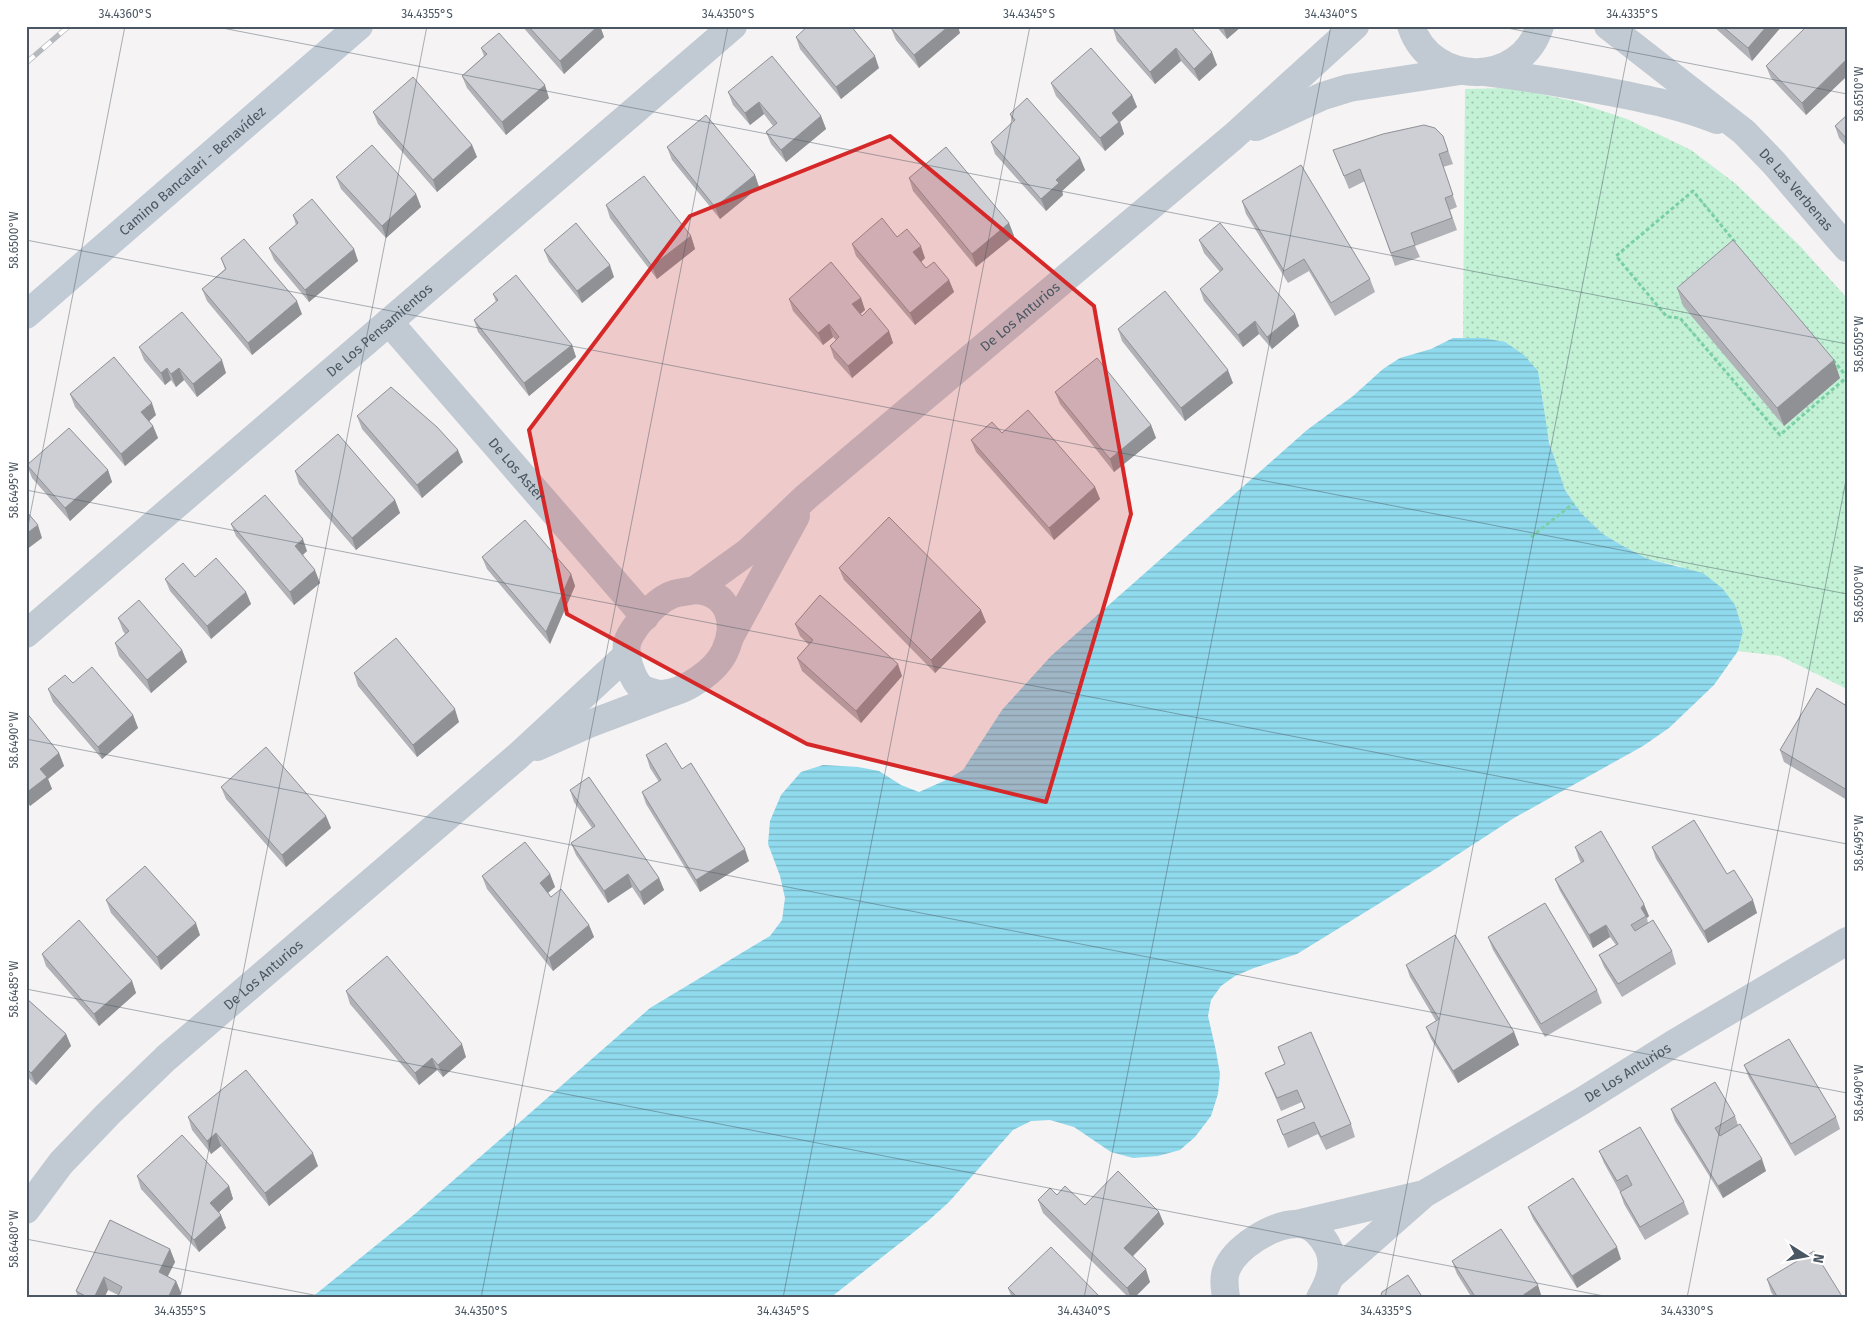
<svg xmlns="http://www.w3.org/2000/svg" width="1873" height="1324" viewBox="0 0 1873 1324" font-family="'Fira Sans',sans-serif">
<defs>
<pattern id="park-dots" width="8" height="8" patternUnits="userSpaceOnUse" patternTransform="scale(1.25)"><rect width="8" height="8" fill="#c3f1d5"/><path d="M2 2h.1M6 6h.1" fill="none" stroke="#a0c6b0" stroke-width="1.8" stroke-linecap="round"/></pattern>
<pattern id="water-rules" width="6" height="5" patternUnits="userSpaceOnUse" patternTransform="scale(1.25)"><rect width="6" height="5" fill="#90daee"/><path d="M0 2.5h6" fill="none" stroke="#78b4c4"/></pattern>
</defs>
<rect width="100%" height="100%" fill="#f5f3f3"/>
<!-- park -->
<path fill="url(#park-dots)" d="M1513,88L1573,101L1627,119L1691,150L1736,184L1799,245L1847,298V689L1780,656L1738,651L1743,630L1680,566L1648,559L1623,546L1603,534L1582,514L1565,490L1557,469L1544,420L1542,395L1463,338L1465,89Z"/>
<!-- water -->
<path fill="url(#water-rules)" d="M1453,338H1483L1505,342L1524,355L1538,371L1549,442L1565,490L1574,503L1582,514L1603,534L1623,546L1648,559L1703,573L1722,588L1735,605L1743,631L1738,651L1714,685L1669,728L1643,746L1514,818L1437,868L1297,954L1254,968L1235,976L1221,986L1211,1000L1208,1016L1216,1051L1220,1074L1218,1094L1211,1116L1195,1137L1180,1150L1158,1156L1133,1158L1111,1152L1074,1127L1050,1120L1031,1121L1013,1130L949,1202L928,1221L830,1298H311L416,1213L650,1008L770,936L782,920L785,898L780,876L768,844L770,821L781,795L801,772L823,765L858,767L879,771L901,785L919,792L946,780L963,770L1002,710L1051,656L1307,430L1353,396L1383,369L1400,358L1431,349Z"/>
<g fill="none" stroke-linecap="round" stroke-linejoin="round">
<!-- path -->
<path stroke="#7ad0a6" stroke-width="3" stroke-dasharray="4 2.5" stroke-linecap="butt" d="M1735,242L1693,191L1616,256L1667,317L1680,318L1780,435L1847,377
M1833,360L1847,377
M1531,537L1574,503"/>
<!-- street -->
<g stroke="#c1cad2" stroke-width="28">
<path d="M1411,26C1431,87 1521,88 1540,26"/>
<path id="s1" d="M1608,26L1744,132L1774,163L1847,248"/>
<path d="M1485,72C1527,77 1568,84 1610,92C1646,99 1682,106 1717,120"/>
<path d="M1256,127L1323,96L1349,88L1460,71"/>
<path id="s2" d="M389,322L645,617"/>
<path id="s3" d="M695,590L749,551L806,497L1234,136L1355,26"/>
<path d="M695,590C729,592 738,622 725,651C716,671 684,693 662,694C657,694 647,691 643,689C632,681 623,653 628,640C634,626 654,603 669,596C676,592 687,592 695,590Z"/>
<path id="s4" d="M26,634L733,26"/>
<path d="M730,637L796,516"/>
<path d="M537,747L589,724L671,693"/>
<path id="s5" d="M26,1210L61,1163L108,1114L166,1058L518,756L627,655"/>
<path d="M1297,1224L1420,1195"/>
<path id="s6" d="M1331,1276L1424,1194L1582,1101L1673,1044L1847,941"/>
<path d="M1226,1298C1225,1289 1223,1279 1226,1271C1234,1248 1272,1224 1297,1224C1305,1224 1312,1227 1317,1232C1338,1253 1334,1274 1320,1298"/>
</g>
<!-- secondary -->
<path stroke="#c1cbd6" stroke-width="28" id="s7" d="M26,315L359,26"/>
<!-- rail casing -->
<g stroke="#b5b8bd" stroke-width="5.5">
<path id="rail" d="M26,63L69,26"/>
</g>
<!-- rail -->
<use href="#rail" stroke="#fff" stroke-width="4" stroke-dasharray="11" stroke-linecap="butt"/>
</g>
<!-- wall -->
<path fill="#b0b2b7" d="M522,26H600L604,37L564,74Z
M1190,26L1217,65L1199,81L1181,61L1155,84L1117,41L1113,28Z
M1216,26H1242L1227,39Z
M1713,26H1782L1752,61Z
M1847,26V76L1806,115L1771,78L1766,66Z
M891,28L960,33L919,68L896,40Z
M796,37L879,68L841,99L800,49Z
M481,48L549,98L506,135L467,88L462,76L484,56Z
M1051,83L1132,95L1137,107L1120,122L1124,134L1105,151L1056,96Z
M728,92L821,116L826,129L786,162L771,144L766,132L773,126L764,114L750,125L733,105Z
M373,112L472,145L477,157L437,192L378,124Z
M1010,114L1080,158L1085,170L1062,191L1063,195L1046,211L995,154L991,142L1013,123Z
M1847,115V147L1839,138L1835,126Z
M1443,136L1453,164L1443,167L1457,207L1450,210L1457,230L1415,246L1420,257L1395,266L1365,181L1349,189L1333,150Z
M667,147L755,175L759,187L720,219L672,160Z
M336,177L416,194L421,207L386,238L341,189Z
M909,178L1009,223L1014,236L976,267L913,191Z
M1242,201L1370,279L1375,292L1335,316L1309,271L1288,283L1246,214Z
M606,205L691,236L695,249L657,279L610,218Z
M293,215L354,249L358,261L309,302L274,260L269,248L296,225Z
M897,237L925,258L921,262L926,268L949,280L954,292L915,325L856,256L852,244Z
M1199,240L1295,314L1299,326L1272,349L1259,334L1243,347L1204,301L1200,289L1220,272L1204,253Z
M544,250L614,277L582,303L549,262Z
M221,258L302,314L252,355L207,301L202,289L225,269Z
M1677,288L1840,378L1784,426L1683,306Z
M493,294L572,345L576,357L529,396L478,332L474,320L496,302Z
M861,298L865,310L860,314L862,316L889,331L893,343L852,378L834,358L830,346L836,340L833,337L823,345L793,311L789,299Z
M1118,329L1233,383L1185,421L1122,341Z
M139,347L226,373L197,397L184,380L176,387L171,380L165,385L144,360Z
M1055,392L1151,425L1156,438L1114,472L1060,404Z
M70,394L156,415L149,421L153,426L158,438L125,466L75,407Z
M357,416L463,462L422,498L362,429Z
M1002,433L1095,487L1100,499L1054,540L976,452L971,440Z
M27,465L108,470L112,482L70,521L32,478Z
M295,471L395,500L400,513L356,550L299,484Z
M231,524L307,551L303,555L320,583L294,605L236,536Z
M482,557L571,574L575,586L550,644L487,569Z
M839,568L986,622L935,673L844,580Z
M165,579L246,592L251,604L211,639L170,591Z
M118,618L182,650L187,662L151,693L119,656L115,643L125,634L123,631Z
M795,624L902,676L861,723L802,671L797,658L809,645L800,636Z
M354,673L459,722L417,757L358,686Z
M73,683L133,715L138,728L102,759L53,702L48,689Z
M1847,706V800L1784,762L1780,750Z
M26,712L59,753L64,766L48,779L52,789L30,806L26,801Z
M646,755L749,861L700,892L646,804L642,792L659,782L650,768Z
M221,787L326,816L331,828L286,867L226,799Z
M570,790L659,878L664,890L644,905L632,887L608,903L576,855L571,843L592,828L574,802Z
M1575,847L1649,916L1647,918L1648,923L1672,951L1676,964L1622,997L1604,967L1599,955L1616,945L1610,937L1593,948L1560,891L1555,879L1581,863L1579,859Z
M1652,847L1727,874L1757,913L1708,943L1656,859Z
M550,874L555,887L548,893L551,897L589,925L594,937L553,971L487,889L482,876Z
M106,900L200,935L161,970L111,913Z
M1488,937L1597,990L1602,1003L1545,1037L1493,950Z
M42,954L132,981L136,993L99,1026L46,966Z
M1406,965L1514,1032L1519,1045L1458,1083L1431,1039L1426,1027L1436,1021L1410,977Z
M346,991L466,1057L443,1077L437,1070L419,1085L350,1004Z
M26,998L66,1034L71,1046L36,1085L26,1076Z
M1278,1047L1351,1124L1355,1137L1326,1150L1318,1134L1288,1148L1277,1120L1304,1108L1302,1102L1281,1111L1270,1085L1265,1073L1285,1064Z
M1744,1065L1836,1117L1840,1129L1795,1156L1749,1078Z
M1671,1109L1735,1116L1738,1125L1766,1171L1723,1198L1675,1121Z
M188,1117L318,1166L269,1206L221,1146L211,1154L192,1130Z
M1599,1151L1684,1202L1689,1214L1645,1240L1624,1204L1620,1192L1604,1163Z
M137,1176L229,1186L233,1199L219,1212L226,1228L199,1252L141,1189Z
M1057,1195L1085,1205L1159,1212L1164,1224L1133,1256L1150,1282L1134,1298H1129L1043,1213L1038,1200Z
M1528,1207L1621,1259L1577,1288L1533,1219Z
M110,1220L170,1249L175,1262L168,1276L176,1281L181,1293L118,1295L108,1290L104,1298H78L76,1291Z
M1452,1261L1542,1298H1472L1457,1274Z
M1767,1279L1843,1298H1775L1771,1292Z
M1008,1288L1101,1298H1012Z"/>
<!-- shaded-wall -->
<path fill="#909195" d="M598,26H600L604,37L564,74L560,61Z
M949,26H958L960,33L919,68L914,55Z
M1223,26H1242L1227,39Z
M1767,26H1782L1752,61L1748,48Z
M1176,48L1181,61L1155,84L1150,72Z
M1212,52L1217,65L1199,81L1194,69Z
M875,56L879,68L841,99L836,87Z
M1847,59V76L1806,115L1802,103Z
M545,85L549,98L506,135L502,122Z
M1132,95L1137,107L1120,122L1124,134L1105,151L1100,138L1112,113Z
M759,102L764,114L750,125L745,113Z
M821,116L826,129L786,162L781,150Z
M472,145L477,157L437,192L433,180Z
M1080,158L1085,170L1062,191L1063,195L1046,211L1041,199L1056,180Z
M755,175L759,187L720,219L715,207Z
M416,194L421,207L386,238L382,226Z
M1009,223L1014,236L976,267L972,254Z
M691,236L695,249L657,279L652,266Z
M921,246L925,258L918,265L913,252Z
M354,249L358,261L309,302L305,290Z
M610,265L614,277L582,303L577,291Z
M949,280L954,292L915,325L910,313Z
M861,298L865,310L857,317L852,304Z
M297,301L302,314L252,355L248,343Z
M1295,314L1299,326L1272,349L1267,337Z
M1255,321L1259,334L1243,347L1238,335Z
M829,324L833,337L823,345L818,333Z
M889,331L893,343L852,378L848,366Z
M572,345L576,357L529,396L524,383Z
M222,360L226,373L197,397L193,384Z
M1834,360L1840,378L1784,426L1777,408Z
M167,368L171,380L165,385L161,373Z
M179,368L184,380L176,387L171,374Z
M1228,370L1233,383L1185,421L1181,408Z
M152,403L156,415L146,424L141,412Z
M1151,425L1156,438L1114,472L1110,459Z
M153,426L158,438L125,466L121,454Z
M458,450L463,462L422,498L417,485Z
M108,470L112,482L70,521L65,508Z
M1095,487L1100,499L1054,540L1049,528Z
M395,500L400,513L356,550L352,538Z
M38,525L42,538L26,550V534Z
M303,539L307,551L299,558L295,546Z
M315,570L320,583L294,605L290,592Z
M571,574L575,586L550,644L546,632Z
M246,592L251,604L211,639L207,626Z
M981,610L986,622L935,673L931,660Z
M182,650L187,662L151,693L147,680Z
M898,664L902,676L861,723L856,711Z
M455,709L459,722L417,757L413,745Z
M133,715L138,728L102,759L98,747Z
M59,753L64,766L48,779L52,789L30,806L26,793L40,769Z
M326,816L331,828L286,867L282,855Z
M745,849L749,861L700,892L696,880Z
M550,874L555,887L544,896L540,883Z
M628,874L632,887L608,903L604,891Z
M659,878L664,890L644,905L640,892Z
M1753,900L1757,913L1708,943L1704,931Z
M1644,904L1649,916L1647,918L1641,908Z
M196,923L200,935L161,970L157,957Z
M589,925L594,937L553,971L549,958Z
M1606,925L1610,937L1593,948L1589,935Z
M132,981L136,993L99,1026L94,1014Z
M1514,1032L1519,1045L1458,1083L1453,1071Z
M66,1034L71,1046L36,1085L31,1073Z
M462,1044L466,1057L443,1077L438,1065Z
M432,1058L437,1070L419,1085L415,1073Z
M216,1133L221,1146L211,1154L207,1141Z
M313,1153L318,1166L269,1206L265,1193Z
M1762,1159L1766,1171L1723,1198L1718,1186Z
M229,1186L233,1199L215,1216L210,1203Z
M1159,1212L1164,1224L1129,1260L1124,1248Z
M221,1215L226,1228L199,1252L194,1240Z
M1617,1247L1621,1259L1577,1288L1572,1276Z
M170,1249L175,1262L163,1285L159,1272Z
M1146,1269L1150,1282L1134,1298H1131L1127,1288Z
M104,1277L108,1290L104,1298H94Z
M176,1281L181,1293L178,1298H168Z
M1538,1285L1542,1298H1519Z"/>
<!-- building -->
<path fill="#cdcfd5" stroke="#909195" d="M528,26H598L560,61Z
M808,26H851L875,56L836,87L796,37Z
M893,26H949L914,55L891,28Z
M1115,26H1190L1212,52L1194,69L1176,48L1150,72L1113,28Z
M1722,26H1767L1748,48Z
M1807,26H1847V59L1802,103L1766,66Z
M499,33L545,85L502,122L462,76L487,54L481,48Z
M1091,48L1132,95L1112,113L1119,122L1100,138L1051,83Z
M772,56L821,116L781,150L766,132L777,123L759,102L745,113L728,92Z
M413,77L472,145L433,180L373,112Z
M1027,98L1080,158L1056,180L1059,183L1041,199L991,142L1015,120L1010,114Z
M706,115L755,175L715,207L667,147Z
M1847,115V139L1835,126Z
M1424,125L1435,128L1443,136L1448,151L1439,154L1453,195L1445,198L1452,218L1411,233L1415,245L1391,253L1360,169L1344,176L1333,150L1383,134Z
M372,145L416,194L382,226L336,177Z
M946,147L1009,223L972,254L909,178Z
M1301,165L1370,279L1331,303L1304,259L1284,271L1242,201Z
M644,176L691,236L652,266L606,205Z
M312,199L354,249L305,290L269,248L298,223L293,215Z
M882,218L897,237L907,229L921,246L913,252L926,268L934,262L949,280L910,313L852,244Z
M576,223L610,265L577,291L544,250Z
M1220,223L1295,314L1267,337L1255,321L1238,335L1200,289L1223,269L1199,240Z
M244,239L297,301L248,343L202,289L226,269L221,258Z
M1733,240L1834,360L1777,408L1677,288Z
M831,262L861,298L852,304L862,316L870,308L889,331L848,366L830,346L839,337L829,324L818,333L789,299Z
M516,275L572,345L524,383L474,320L498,300L493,294Z
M1165,291L1228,370L1181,408L1118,329Z
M182,312L222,360L193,384L179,368L171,374L167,368L161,373L139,347Z
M114,357L152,403L141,412L153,426L121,454L70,394Z
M1097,358L1151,425L1110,459L1055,392Z
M391,387L437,427L458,450L417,485L357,416Z
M1028,410L1095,487L1049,528L971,440L992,422L1002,433Z
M69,428L108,470L65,508L27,465Z
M338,434L395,500L352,538L295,471Z
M265,495L303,539L295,546L315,570L290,592L231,524Z
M26,511L38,525L26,534Z
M889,517L981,610L931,660L839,568Z
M525,520L571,574L546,632L482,557Z
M216,558L246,592L207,626L165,579L183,563L195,577Z
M820,595L898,664L856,711L797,658L813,640L795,624Z
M139,600L182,650L147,680L115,643L129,631L118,618Z
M396,638L455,709L413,745L354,673Z
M92,667L133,715L98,747L48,689L65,675L73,683Z
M1817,688L1847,706V790L1780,750Z
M26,712L59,753L40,769L47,777L26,793Z
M666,743L682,769L691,763L745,849L696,880L642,792L661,780L646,755Z
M266,747L326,816L282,855L221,787Z
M589,777L659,878L640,892L628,874L604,891L571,843L595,826L570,790Z
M1694,820L1727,874L1734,870L1753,900L1704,931L1652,847Z
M1601,831L1644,904L1641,908L1646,916L1631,925L1635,931L1653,920L1672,951L1618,984L1599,955L1618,944L1606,925L1589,935L1555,879L1584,861L1575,847Z
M525,842L550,874L540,883L551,897L561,889L589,925L549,958L482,876Z
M145,866L196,923L157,957L106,900Z
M1545,903L1597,990L1541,1024L1488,937Z
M79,920L132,981L94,1014L42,954Z
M1455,935L1514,1032L1453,1071L1426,1027L1439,1019L1406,965Z
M387,956L462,1044L438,1065L432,1058L415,1073L346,991Z
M26,998L66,1034L31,1073L26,1068Z
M1311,1032L1351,1124L1321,1137L1314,1122L1283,1135L1277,1120L1305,1108L1297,1090L1277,1098L1265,1073L1285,1064L1278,1047Z
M1789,1039L1836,1117L1791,1144L1744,1065Z
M246,1070L313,1153L265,1193L216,1133L207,1141L188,1117Z
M1715,1082L1735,1116L1715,1128L1720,1136L1740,1124L1762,1159L1718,1186L1671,1109Z
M1640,1127L1684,1202L1640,1227L1620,1192L1632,1185L1627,1175L1617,1181L1599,1151Z
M182,1135L229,1186L210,1203L221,1215L194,1240L137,1176Z
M1118,1171L1159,1212L1124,1248L1146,1269L1127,1288L1038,1200L1050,1188L1057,1195L1065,1186L1085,1205Z
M1573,1178L1617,1247L1572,1276L1528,1207Z
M110,1220L170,1249L159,1272L176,1281L168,1298H117L122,1287L104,1277L94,1298H89L76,1291Z
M1501,1229L1538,1285L1519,1298H1476L1452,1261Z
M1051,1247L1101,1298H1018L1008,1288Z
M1814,1251L1843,1298H1778L1767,1279Z
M1408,1275L1423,1298H1380L1382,1292Z"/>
<!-- marked area -->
<path fill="#d62828" fill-opacity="0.2" stroke="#d62828" stroke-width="4" stroke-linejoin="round" d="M890,136L1094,306L1131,514L1046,802L807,744L567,614L529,430L690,216Z"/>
<!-- ticks -->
<path fill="none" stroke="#4a5661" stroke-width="1" stroke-opacity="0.45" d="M212,26L1847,344M1497,26L1847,94M26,240L1847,594M26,490L1847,844M26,536L125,26M26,739L1847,1093M26,989L1614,1298M26,1239L329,1298M180,1298L427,26M481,1298L728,26M783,1298L1030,26M1084,1298L1331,26M1385,1298L1633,26M1687,1298L1847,475"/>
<g text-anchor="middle" stroke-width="4" stroke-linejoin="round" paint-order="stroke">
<!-- street labels -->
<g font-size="14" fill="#4a5661" stroke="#fff">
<text dy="5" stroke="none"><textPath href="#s7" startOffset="220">Camino Bancalari - Benavídez</textPath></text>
<text dy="5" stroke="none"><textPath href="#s1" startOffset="250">De Las Verbenas</textPath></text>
<text dy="5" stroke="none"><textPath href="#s3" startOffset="425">De Los Anturios</textPath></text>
<text dy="5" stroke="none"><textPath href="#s4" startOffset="466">De Los Pensamientos</textPath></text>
<text dy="5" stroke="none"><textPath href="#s2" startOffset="195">De Los Aster</textPath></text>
<text dy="5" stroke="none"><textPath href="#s5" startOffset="335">De Los Anturios</textPath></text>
<text dy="5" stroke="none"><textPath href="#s6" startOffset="361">De Los Anturios</textPath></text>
</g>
</g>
<!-- border -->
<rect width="1873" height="1324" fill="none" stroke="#ffffff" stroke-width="55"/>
<!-- north arrow -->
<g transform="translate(1806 1256) rotate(101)" stroke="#ffffff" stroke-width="4" paint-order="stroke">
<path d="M0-4L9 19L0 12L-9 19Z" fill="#4a5661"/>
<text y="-8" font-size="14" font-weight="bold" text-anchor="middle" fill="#4a5661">N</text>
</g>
<rect x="28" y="28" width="1818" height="1268" fill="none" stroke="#4a5661" stroke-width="2"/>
<g font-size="12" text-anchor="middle" fill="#4a5661">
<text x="125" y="18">34.4360°S</text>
<text x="427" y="18">34.4355°S</text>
<text x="728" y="18">34.4350°S</text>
<text x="1029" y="18">34.4345°S</text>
<text x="1331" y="18">34.4340°S</text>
<text x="1632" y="18">34.4335°S</text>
<text transform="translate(1859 94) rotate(-90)" y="4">58.6510°W</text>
<text transform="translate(14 240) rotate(-90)" y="4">58.6500°W</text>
<text transform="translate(1859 344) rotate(-90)" y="4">58.6505°W</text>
<text transform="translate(14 490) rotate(-90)" y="4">58.6495°W</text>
<text transform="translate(1859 594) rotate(-90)" y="4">58.6500°W</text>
<text transform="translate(14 740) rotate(-90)" y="4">58.6490°W</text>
<text transform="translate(1859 843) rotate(-90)" y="4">58.6495°W</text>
<text transform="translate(14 989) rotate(-90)" y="4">58.6485°W</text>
<text transform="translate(1859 1093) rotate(-90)" y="4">58.6490°W</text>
<text transform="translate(14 1239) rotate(-90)" y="4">58.6480°W</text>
<text x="180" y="1315">34.4355°S</text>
<text x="481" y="1315">34.4350°S</text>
<text x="783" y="1315">34.4345°S</text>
<text x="1084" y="1315">34.4340°S</text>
<text x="1386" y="1315">34.4335°S</text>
<text x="1687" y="1315">34.4330°S</text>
</g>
</svg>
